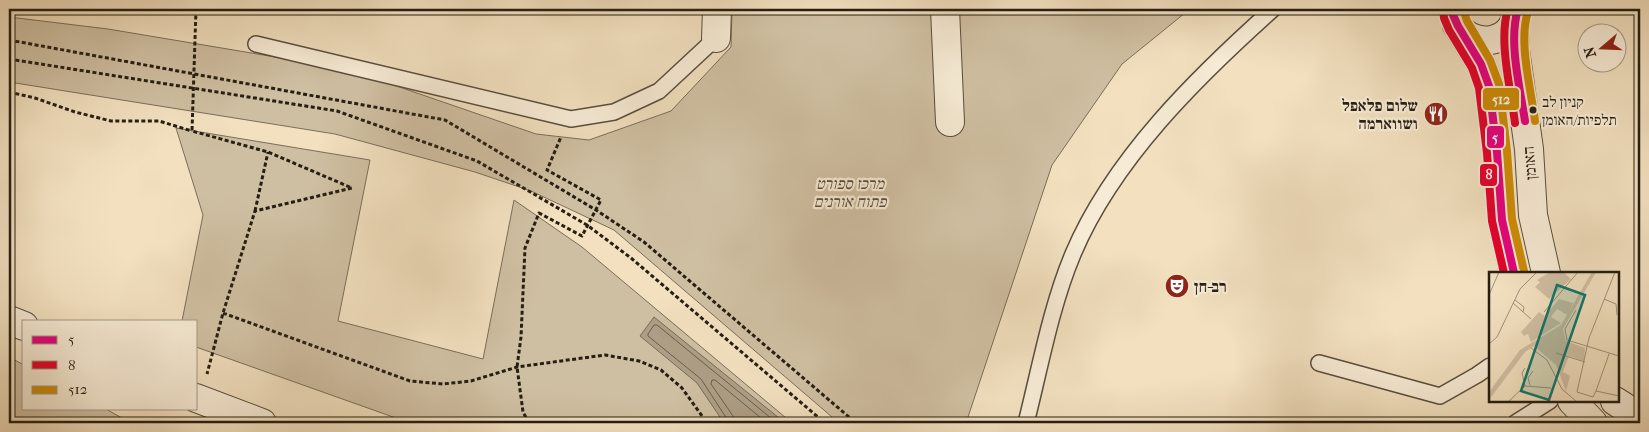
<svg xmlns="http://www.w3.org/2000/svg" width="1649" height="432" viewBox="0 0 1649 432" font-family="'IM FELL French Canon','Frank Ruhl Libre',serif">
<rect width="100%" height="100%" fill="#f2e0bf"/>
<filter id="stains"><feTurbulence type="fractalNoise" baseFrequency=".004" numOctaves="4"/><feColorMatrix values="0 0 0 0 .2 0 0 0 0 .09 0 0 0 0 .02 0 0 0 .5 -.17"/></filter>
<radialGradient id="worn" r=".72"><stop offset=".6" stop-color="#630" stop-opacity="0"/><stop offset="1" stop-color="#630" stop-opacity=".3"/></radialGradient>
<!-- green -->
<path fill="#cfbfa2" stroke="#7a6e5a" d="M732,9H1190L1122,64L1052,165L966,423H839L614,230L531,191L475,172L335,134L9,82V17L108,29L347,69L536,134L589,140L671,111L731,47Z
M176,128L370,160L338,321L483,359L514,200L582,247L792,423H410L196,347V321H182L203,215Z
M9,357L24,365V408H104L131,423H9Z"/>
<!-- water -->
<path fill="#ad9e85" stroke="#776b57" d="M654,317L784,422L724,423L697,383L640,336Z"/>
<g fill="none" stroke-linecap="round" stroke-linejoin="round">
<!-- shore -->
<path stroke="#6a5e4c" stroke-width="1" d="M728,423L727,419L701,379L648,336V334L654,325H657L777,423
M734,423L733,416L711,384L712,380H715L767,423"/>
<!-- service casing -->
<g stroke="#594e3e" stroke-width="18">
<path id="service" d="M256,44L571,119L614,112L659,91L716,38
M1319,363L1440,396L1477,375L1490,366
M1026,423C1040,368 1051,306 1073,254C1113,159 1197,77 1273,9
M1515,423L1550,401"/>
</g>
<!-- minor casing -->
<g stroke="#594e3e" stroke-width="30">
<path id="minor" d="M945,9L950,122
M716,38L717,9
M9,320L24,326
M196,398L262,423"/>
</g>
<!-- tertiary casing -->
<g stroke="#594e3e" stroke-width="30">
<path id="tertiary" d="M1514,22L1515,50L1529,149L1533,215L1546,273
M1457,25C1474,50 1513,44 1517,12
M1458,26L1481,64L1489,86L1497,152L1502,220L1514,273
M1572,401L1593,423
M1615,401L1640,417"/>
</g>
<!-- path -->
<path stroke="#261e13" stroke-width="3" stroke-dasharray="4 2.5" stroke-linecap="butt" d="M196,9L192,131L268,152L352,188L255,211L223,313L207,374
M9,40L445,120L596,210L644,242L856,423
M9,59L337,111L477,161L587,225L631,258L825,423
M9,92L35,98L75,112L111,121H159L192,131
M255,211L268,152
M223,313L410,381L443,384L471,381L517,367L605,355L639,361L661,370L682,388L707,423
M529,423L523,412L517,367L521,337L525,248L539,213L582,236L601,200L547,170L561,137"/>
<!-- service -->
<use href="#service" stroke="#f7ebd5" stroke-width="15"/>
<!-- minor -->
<use href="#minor" stroke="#f7ebd5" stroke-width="28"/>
<!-- tertiary -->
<use href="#tertiary" stroke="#f7ebd5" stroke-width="28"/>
<!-- bus-1 casing -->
<g stroke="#f7ebd5" stroke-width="11">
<path id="bus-1" d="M1453,9V15L1458,26L1481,64L1489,86L1497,152L1502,220L1514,273
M1518,9C1508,41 1520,88 1525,121"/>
</g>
<!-- bus-2 casing -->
<g stroke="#f7ebd5" stroke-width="11">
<path id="bus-2" d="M1443,9L1444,18L1449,30L1472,68L1479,88L1487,153L1492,221L1504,273
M1508,9C1498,40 1511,90 1515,123"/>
</g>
<!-- bus-3 casing -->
<g stroke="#f7ebd5" stroke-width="11">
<path id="bus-3" d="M1463,9L1467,21L1490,60L1499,84L1507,151L1512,219L1524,271
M1528,12C1518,41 1531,89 1535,121"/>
</g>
<!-- bus-1 -->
<use href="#bus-1" stroke="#e5007d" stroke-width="8"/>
<!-- bus-2 -->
<use href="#bus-2" stroke="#e4002b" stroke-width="8"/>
<!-- bus-3 -->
<use href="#bus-3" stroke="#cd8b04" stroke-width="8"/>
</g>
<!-- icons -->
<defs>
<g id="restaurant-disc" transform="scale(1.25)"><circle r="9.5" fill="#8f2418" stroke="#f7ebd5"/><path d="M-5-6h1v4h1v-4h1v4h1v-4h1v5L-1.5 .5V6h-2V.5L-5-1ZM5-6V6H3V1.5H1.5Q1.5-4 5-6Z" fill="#fff"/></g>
<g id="theatre-disc" transform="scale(1.25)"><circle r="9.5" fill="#8f2418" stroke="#f7ebd5"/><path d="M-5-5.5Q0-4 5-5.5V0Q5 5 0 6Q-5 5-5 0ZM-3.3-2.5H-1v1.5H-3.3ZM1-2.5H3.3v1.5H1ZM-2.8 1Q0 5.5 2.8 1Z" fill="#fff"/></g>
</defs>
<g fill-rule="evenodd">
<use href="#restaurant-disc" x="1436" y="114"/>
<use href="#theatre-disc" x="1177" y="286"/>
</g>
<!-- markers -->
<circle fill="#261e13" stroke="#f7ebd5" stroke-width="2" cx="1533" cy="110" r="4.5"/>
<g text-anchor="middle" stroke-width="4.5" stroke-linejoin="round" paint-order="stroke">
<!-- bus labels -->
<g font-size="15" fill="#261e13" stroke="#f7ebd5" text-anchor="start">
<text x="1542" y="107">קניון לב<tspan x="1542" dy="18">תלפיות/האומן</tspan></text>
</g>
<!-- poi labels -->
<g font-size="16" font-weight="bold" fill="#261e13" stroke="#f7ebd5" text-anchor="end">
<text x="1418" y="111">שלום פלאפל<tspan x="1418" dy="18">ושווארמה</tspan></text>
<text x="1194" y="292" text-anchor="start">רב-חן</text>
</g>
<!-- street labels -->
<g font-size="16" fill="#261e13" stroke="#f7ebd5">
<text transform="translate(1529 163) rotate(-95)" y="6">האומן</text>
</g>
<!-- park labels -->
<g font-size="16" font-style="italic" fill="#594e3e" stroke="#f7ebd5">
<text x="850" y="189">מרכז ספורט<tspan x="850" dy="18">פתוח אורנים</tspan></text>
</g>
</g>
<!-- overview -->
<g transform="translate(1489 272)">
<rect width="130" height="130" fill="#f2e0bf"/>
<path d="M61,0H74L82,7L60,27L46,15L51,10L48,8ZM103,0H107L74,57L77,69L96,76L95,89L80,84L74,100L81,104L77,119L67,93L45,74L36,80L0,128V120L31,78L72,53ZM70,27L84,31L78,43L68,37L62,45L72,51L42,70L39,62L35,64L32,60L50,40L56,44Z" fill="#cfbfa2"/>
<path fill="none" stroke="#a0927a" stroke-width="1" d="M0,23L10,0M115,27L127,32L128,43M26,28L35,35L34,40M24,31L42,47M87,38L76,57L78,68L130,84M55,40L89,0M0,72L8,65L31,17L48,0M42,76L58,88L73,117L88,130M67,81L96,90M120,82L107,119L130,124M36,96L33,101L36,114M41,113L39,106L44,99M107,119L104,125L88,120L100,66L126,0M19,130L36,114L62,116"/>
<path fill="#0f766e" fill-opacity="0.15" stroke="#0f766e" stroke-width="2.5" d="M68,13L96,23L60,128L32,119Z"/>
<rect width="130" height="130" fill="none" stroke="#261e13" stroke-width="2.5"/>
</g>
<g stroke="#f7ebd5" stroke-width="2">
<rect x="1482" y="87" width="38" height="24" rx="5" fill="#cd8b04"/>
<rect x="1486" y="125" width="19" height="24" rx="5" fill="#e5007d"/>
<rect x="1479" y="163" width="19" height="24" rx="5" fill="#e4002b"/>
</g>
<g font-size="14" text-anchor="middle" font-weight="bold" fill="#fff">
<text x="1501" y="104">512</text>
<text x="1495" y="142">5</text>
<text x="1489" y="179">8</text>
</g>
<!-- margin -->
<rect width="1649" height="432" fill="none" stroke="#f2e0bf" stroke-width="30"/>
<rect x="10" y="10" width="1629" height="412" fill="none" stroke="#261e13" stroke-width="2.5"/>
<rect x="15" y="15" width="1619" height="402" fill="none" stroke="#261e13"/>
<!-- legend -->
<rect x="22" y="320" width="175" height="90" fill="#f7ebd5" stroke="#a39987"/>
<rect x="32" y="336" width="25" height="8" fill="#e5007d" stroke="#a39987"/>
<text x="68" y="344" font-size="15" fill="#261e13">5</text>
<rect x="32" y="361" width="25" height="8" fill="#e4002b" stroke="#a39987"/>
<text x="68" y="370" font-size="15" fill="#261e13">8</text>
<rect x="32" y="386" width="25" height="8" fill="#cd8b04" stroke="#a39987"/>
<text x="68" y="394" font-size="15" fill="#261e13">512</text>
<!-- north arrow -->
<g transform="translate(1602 48) rotate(251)"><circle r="24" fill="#f7ebd5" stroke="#a39987"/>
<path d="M0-4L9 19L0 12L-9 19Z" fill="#8f2418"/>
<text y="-8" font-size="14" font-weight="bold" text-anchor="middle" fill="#261e13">N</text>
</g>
<rect width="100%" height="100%" filter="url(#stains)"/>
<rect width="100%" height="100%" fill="url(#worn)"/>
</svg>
